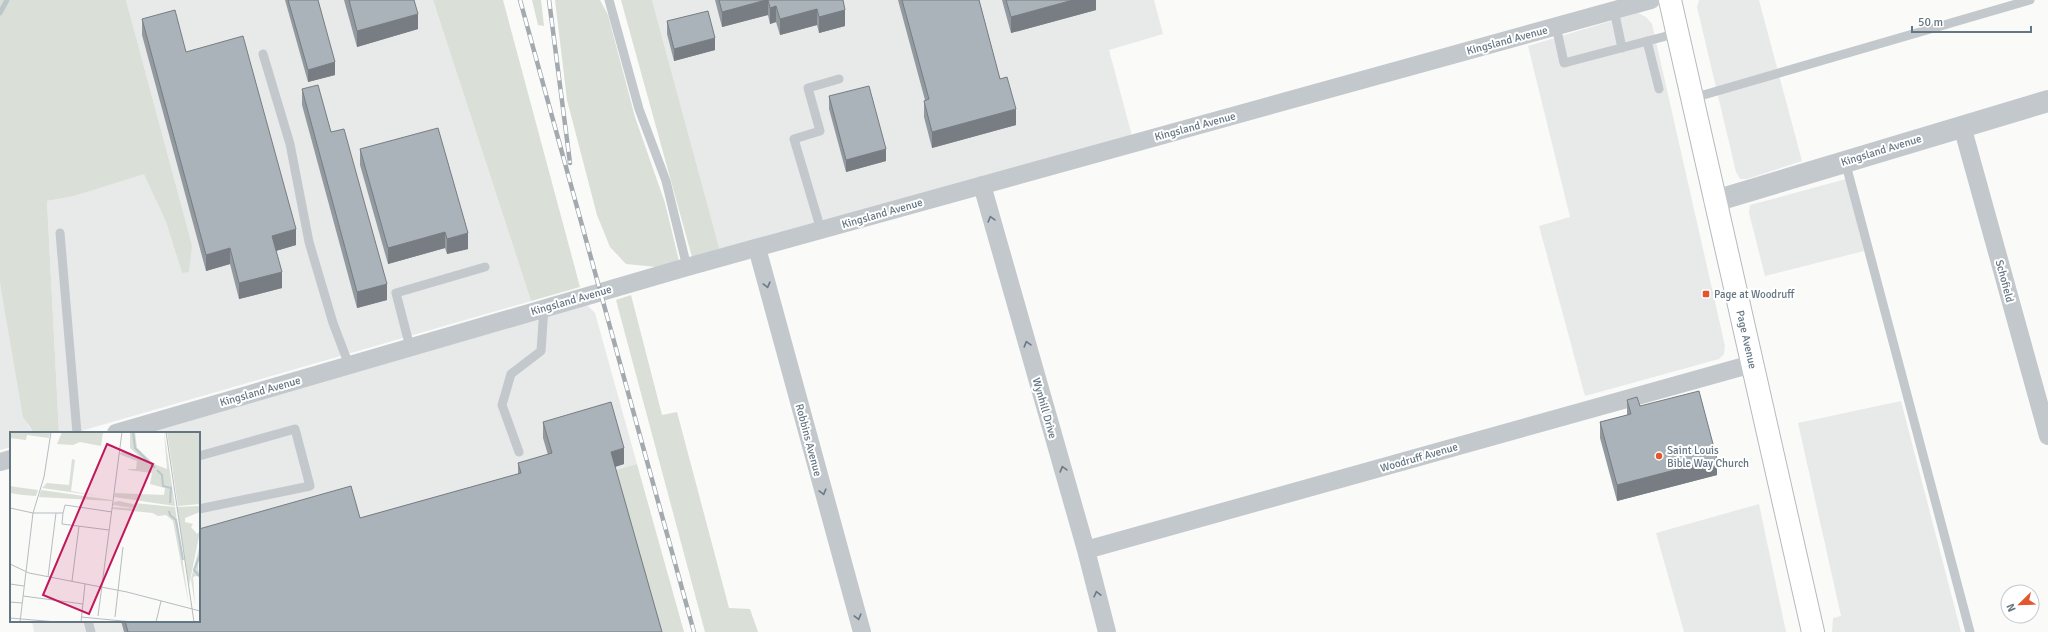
<svg xmlns="http://www.w3.org/2000/svg" width="2048" height="632" viewBox="0 0 2048 632" font-family="Signika,sans-serif">
<rect width="100%" height="100%" fill="#fafaf8"/>
<!-- built -->
<path fill="#e8e9e9" d="M126,0H433L531,301L74,433H59L47,201L74,196L144,173L166,222L182,273L192,245Z
M652,0H1154L1163,34L1109,50L1132,136L720,251Z
M1699,0H1759L1802,161L1747,179H1740L1736,172L1697,7Z
M1638,13L1646,17L1652,24L1725,346L1724,354L1719,359L1585,396L1539,226L1570,217L1528,46Z
M1846,179L1864,251L1765,276L1749,213L1750,205Z
M0,283L28,426L34,433H11V447L0,450Z
M587,305L595,313L637,464L616,470L661,632H34L32,621H199V433H143Z
M1901,401L1961,632H1832L1833,618L1841,616L1798,423Z
M1759,504L1786,632H1684L1656,533Z"/>
<!-- green -->
<path fill="#dadfd7" d="M0,0H126L192,245L189,272L182,273L166,222L144,174L74,196L47,201L59,433H34L23,417L0,283Z
M433,0H503L580,287L531,301Z
M532,0H541L544,26L538,25Z
M555,0H600L608,15L635,117L665,203L679,261L657,267L626,264L610,247L597,215L567,100Z
M621,0H652L720,251L692,257Z
M631,295L662,415L677,412L729,608L750,609L758,632H705L616,300Z
M637,464L684,632H661L616,470Z"/>
<g fill="none" stroke-linecap="round" stroke-linejoin="round">
<!-- stream -->
<path stroke="#bbc7cb" stroke-width="5" d="M0,13L7,0"/>
<!-- primary casing -->
<g stroke="#b5babe" stroke-width="24">
<g id="primary">
<path id="s1" d="M1670,0L1813,632"/>
</g>
</g>
<!-- service -->
<path stroke="#c3c8cc" stroke-width="9" d="M609,0L639,109L666,181L687,267
M1614,10L1622,48
M1556,26L1564,63L1678,33
M1647,41L1659,89
M263,54L290,144L309,242L333,323L349,365
M1693,98L2030,0
M1845,161L1970,632
M821,230L794,139L820,131L808,88L839,79
M60,233L77,433
M410,347L396,293L485,267
M519,452L502,405L511,374L541,351L544,308
M199,456L295,429L310,486L199,509
M88,621L91,632"/>
<!-- minor -->
<path stroke="#c3c8cc" stroke-width="18" d="M1962,126L2048,436
M982,185L1086,550L1107,632
M757,248L862,632
M116,433L687,267L1651,0
M0,462L11,459
M1086,550L1752,364"/>
<!-- tertiary -->
<path stroke="#c3c8cc" stroke-width="22" d="M1715,201L2048,101"/>
<!-- primary -->
<use href="#primary" stroke="#fff" stroke-width="22"/>
<!-- rail casing -->
<g stroke="#a2aab0" stroke-width="4.5">
<path id="rail" d="M520,0L694,632
M549,0L570,163"/>
</g>
<!-- rail -->
<use href="#rail" stroke="#fff" stroke-width="3" stroke-dasharray="9" stroke-linecap="butt"/>
</g>
<!-- wall -->
<path fill="#929a9f" d="M285,0H318L335,75L308,82Z
M344,0H414L418,29L357,47Z
M715,0H843L845,26L819,33L817,25L780,35L776,22L770,24L768,15L722,27Z
M898,0H979L1000,79L1016,125L932,148L924,117V101L925,100Z
M1002,0H1096V10L1011,33Z
M142,19L186,52L296,245L276,251L282,288L239,299L230,264L206,271L142,35Z
M667,21L715,50L674,61L667,34Z
M302,89L331,132L387,300L357,308L302,105Z
M829,96L886,161L846,172L829,109Z
M360,149L468,249L447,254L445,248L388,264L360,165Z
M1627,400L1640,406L1717,475L1617,501L1600,438V422L1627,415Z
M543,422L624,464L615,467L662,632H124L121,621H199L360,518L518,474V463L548,455L543,438Z"/>
<!-- shaded-wall -->
<path fill="#777d82" d="M766,0H768V15L722,27V12Z
M1073,0H1096V10L1011,33V17Z
M776,6V22L770,24V8Z
M817,9V25L780,35V19Z
M845,10V26L819,33V17Z
M418,14V29L357,47V31Z
M715,38V50L674,61V49Z
M335,62V75L308,82V70Z
M1016,109V125L932,148V132Z
M886,149V161L846,172V160Z
M296,229V245L272,252V236Z
M445,232V248L388,264V248Z
M468,233V249L447,254V239Z
M230,248V264L206,271V255Z
M282,272V288L239,299V283Z
M387,284V300L357,308V292Z
M624,448V464L611,468V452Z
M1717,459V475L1617,501V485Z"/>
<!-- building -->
<path fill="#aab3b9" stroke="#777d82" d="M288,0H318L335,62L308,70Z
M349,0H414L418,14L357,31Z
M719,0H766L722,12Z
M768,0H843L845,10L819,17L817,9L780,19L776,6L770,8Z
M902,0H979L1000,79L1007,77L1016,109L932,132L924,101L929,99Z
M1006,0H1073L1011,17Z
M175,10L186,52L243,36L296,229L272,236L282,272L239,283L230,248L206,255L142,19Z
M708,11L715,38L674,49L667,21Z
M318,85L331,132L344,129L387,284L357,292L302,89Z
M869,86L886,149L846,160L829,96Z
M438,128L468,233L447,239L445,232L388,248L360,149Z
M1699,391L1717,459L1617,485L1600,422L1631,414L1627,400L1637,397L1640,406Z
M611,402L624,448L611,452L662,632H128L125,621H199V529L351,486L360,518L521,473L518,463L552,453L543,422Z"/>
<!-- one-way arrows -->
<defs><path id="oneway-chevron" d="M-2-3.5L2.5 0L-2 3.5" fill="none" stroke-width="1.6" stroke-linecap="round" stroke-linejoin="round"/></defs>
<g stroke="#6a7a87">
<use href="#oneway-chevron" transform="translate(991 219) rotate(-106)"/>
<use href="#oneway-chevron" transform="translate(767 285) rotate(75)"/>
<use href="#oneway-chevron" transform="translate(1027 344) rotate(-106)"/>
<use href="#oneway-chevron" transform="translate(1063 469) rotate(-106)"/>
<use href="#oneway-chevron" transform="translate(823 492) rotate(75)"/>
<use href="#oneway-chevron" transform="translate(1097 594) rotate(-104)"/>
<use href="#oneway-chevron" transform="translate(858 617) rotate(75)"/>
</g>
<!-- markers -->
<g fill="#e4572e" stroke="#fff" stroke-width="1.5">
<rect x="1702" y="290" width="8" height="8" rx="2"/>
<circle cx="1659" cy="456" r="4"/>
</g>
<g text-anchor="middle" stroke-width="4" stroke-linejoin="round" paint-order="stroke">
<!-- street labels -->
<g font-size="11" fill="#657683" stroke="#fff">
<text transform="translate(1507 40) rotate(-15)" y="4">Kingsland Avenue</text>
<text transform="translate(1195 126) rotate(-15)" y="4">Kingsland Avenue</text>
<text transform="translate(1881 150) rotate(-17)" y="4">Kingsland Avenue</text>
<text transform="translate(882 213) rotate(-16)" y="4">Kingsland Avenue</text>
<text transform="translate(2005 281) rotate(75)" y="4">Schofield</text>
<text transform="translate(571 300) rotate(-16)" y="4">Kingsland Avenue</text>
<text dy="4" stroke="none"><textPath href="#s1" startOffset="348">Page Avenue</textPath></text>
<text transform="translate(260 391) rotate(-16)" y="4">Kingsland Avenue</text>
<text transform="translate(1045 408) rotate(74)" y="4">Wynhill Drive</text>
<text transform="translate(809 440) rotate(75)" y="4">Robbins Avenue</text>
<text transform="translate(1419 457) rotate(-16)" y="4">Woodruff Avenue</text>
</g>
<!-- poi labels -->
<g font-size="11" fill="#657683" stroke="#fff" text-anchor="start">
<text x="1714" y="298">Page at Woodruff</text>
<text x="1667" y="454">Saint Louis<tspan x="1667" dy="13">Bible Way Church</tspan></text>
</g>
</g>
<!-- overview -->
<g transform="translate(10 432)">
<rect width="190" height="190" fill="#fafaf8"/>
<path d="M0,0H40L39,6L17,3L16,8L0,6ZM52,0H93L91,14L70,10L63,13L47,12ZM120,0H125L127,16L144,32L157,37L154,0L165,74L104,65L105,61L154,63L155,56L140,52L142,41L119,38L118,37H126L127,29L109,22L112,20L129,24L120,16ZM157,0H190V72L168,74ZM62,27L65,28L61,59L89,64L32,56L37,51L59,53ZM0,54L6,55L28,58L26,64L13,63L0,61ZM31,58L102,68V69L29,65ZM109,69L131,74L143,81L102,77L103,75L129,77L103,73L104,70ZM124,71L165,75L179,174L163,89L156,83L148,84ZM190,74V80L175,86V90L183,92L181,95L187,102L190,99L179,154L167,75ZM190,112L188,137L190,143L183,145L185,173L181,147Z" fill="#dadfd7"/>
<path fill="none" stroke="#bbc7cb" stroke-width="2" d="M123,0L125,16L145,36M147,38L152,43L153,54L161,56L160,71M159,79L160,83L166,88L173,128M190,123L184,138L190,145"/>
<path fill="none" stroke="#b5bdc2" stroke-width="1" d="M156,0L184,190M0,76L23,81H53M99,98L52,92L53,81L55,73L102,80M0,132L19,141L117,160L190,179M38,145L46,81M62,149L69,94M0,152L14,154M13,164L73,172M0,170L12,171M88,184L112,0M71,185L123,190M105,185L113,115M0,186L47,190M10,190L23,81L34,45L41,0M71,190L75,152M146,190L151,169"/>
<path fill="#c2185b" fill-opacity="0.15" stroke="#c2185b" stroke-width="2" d="M97,12L143,32L79,182L33,163Z"/>
<rect width="190" height="190" fill="none" stroke="#657683" stroke-width="2"/>
</g>
<!-- north arrow -->
<g transform="translate(2020 604) rotate(247)"><circle r="19" fill="#ffffff" stroke="#c1c8cd"/>
<path d="M0-3L7 15L0 10L-7 15Z" fill="#e4572e"/>
<text y="-6" font-size="11" font-weight="bold" text-anchor="middle" fill="#657683">N</text>
</g>
<!-- scale -->
<path d="M1912 26v6h119v-6" fill="none" stroke="#657683" stroke-width="2"/>
<text x="1918" y="26" font-size="12" fill="#657683" stroke="#ffffff" stroke-width="3" paint-order="stroke">50 m</text>
</svg>
